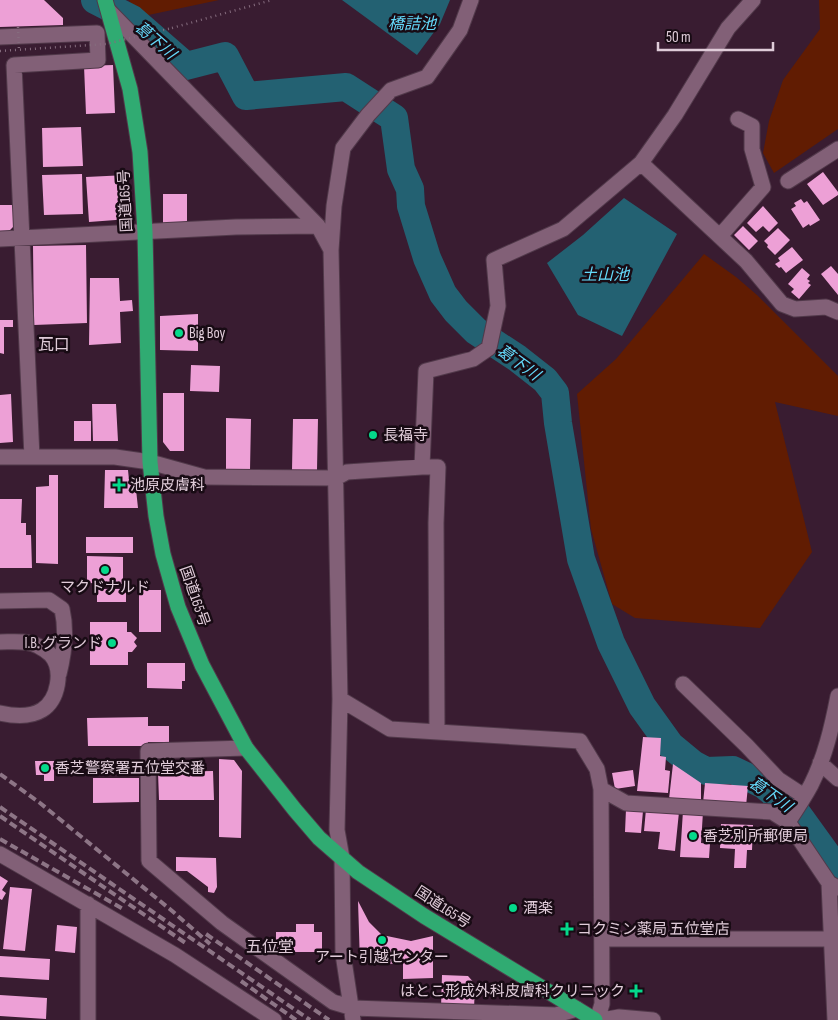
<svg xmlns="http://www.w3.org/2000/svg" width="838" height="1020" viewBox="0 0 838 1020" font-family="'Sofia Sans Condensed','Noto Sans JP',sans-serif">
<rect width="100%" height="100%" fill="#391c31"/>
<!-- green -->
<path fill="#611c02" d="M129,0H219L139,17Z
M819,0H838V129L774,173L763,153L769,121L783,80L820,29Z
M704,254L736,277L757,295L838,376V416L775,402L812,552L760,628L635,618L612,604L591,529L577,394L616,359Z"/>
<!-- water -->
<path fill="#236172" d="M342,0H450L440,24L417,55Z
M624,198L677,234L622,336L578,315L547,263L583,235Z"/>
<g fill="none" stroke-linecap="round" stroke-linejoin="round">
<!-- river -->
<path stroke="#236172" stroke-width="28" d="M95,0L132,19L186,66L225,56L246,96L346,87L394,118L401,169L410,189L411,206L427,258L443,294L456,311L476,331L517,358L545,380L555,393L558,423L581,559L611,643L642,706L670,745L693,764L706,771L733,770L764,785L796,812L838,870"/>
</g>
<!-- building -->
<path fill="#eda0d6" d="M0,0H44L63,18V25L0,27Z
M113,65L115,113L86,114L84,66Z
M81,127L83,166L43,167L42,128Z
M823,172L838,192V195L823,205L807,184Z
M82,174L83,214L44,215L42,175Z
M127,175L129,219L89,222L86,177Z
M163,194H187V222L163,223Z
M801,199L804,203L807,201L820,220L810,226L809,224L803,228L791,209L796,206L794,203Z
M0,205H13V227L8,232H0Z
M763,206L778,223L769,232L763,226L756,232L747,223Z
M743,226L758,241L749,250L734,235Z
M778,228L790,240L775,255L767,247L768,245L764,241Z
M86,245L87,323L34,325L33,246Z
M792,247L803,260L786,273L781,267L779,268L775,264L780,261L778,258Z
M831,266L838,274V295L821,274Z
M802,268L810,275L807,279L810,281L808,283L811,285L799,299L791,292L794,289L788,284Z
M90,278H119L120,301L132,300L133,311L120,312L121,343L89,345Z
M198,314V351L160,350V316Z
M0,320H13V327H4V354L0,353Z
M191,365L220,366L219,392L190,391Z
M163,393H184V451H170L163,442Z
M11,394L13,442L0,443V395Z
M92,404H116L118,441H93Z
M226,418L251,419L250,470L226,469Z
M293,419H318L317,470H292Z
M74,421H91V441H74Z
M105,470H128L129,480H135L138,508H104Z
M49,475H58V564L36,563V487L49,486Z
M0,499H22L21,523H26V535H31L32,568H0Z
M86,537H133V553H86Z
M87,556L123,557V584L87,583Z
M97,589H126V602H97Z
M139,590H161V632H139Z
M90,622H127V632H131L137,638L134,642L137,646L132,652H128V665H90Z
M147,663H185V681H182V689L147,688Z
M148,717V726H169V742H148V746H88L87,718Z
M643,737L661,738L660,756L666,757L665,770L670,771L668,793L637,791Z
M219,759L234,760L242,771L241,838L219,837Z
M35,761H54V781H44V775H36Z
M673,764L701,783V801L669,799Z
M633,770L635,786L615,789L612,773Z
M213,771L214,800H159L158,772Z
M93,778H139V802L93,803Z
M705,783L748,786L746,806L703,803Z
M626,809L643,811L641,833L625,832Z
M646,809L679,812L675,851L658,849L660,832L644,831Z
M683,811L703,812L701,843L710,844L709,858L680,857Z
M721,824L753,825L752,850H747L746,868H734L735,849L720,848Z
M176,857L216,858L217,887L214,893L208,892V887L187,871H176Z
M0,876L8,881L2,890L6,893L2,900L0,899Z
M10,887L32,889L25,951L3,949Z
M358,901L369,922L382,935L411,941L433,936V978L403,979V964L360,963Z
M296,924H314V932H322V952H276V932H296Z
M57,925L77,927L75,953L55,951Z
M0,956L50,959L49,980L0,977Z
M442,975L468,976L475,984L474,1009L441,1008Z
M0,995L47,998L46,1019L0,1016Z"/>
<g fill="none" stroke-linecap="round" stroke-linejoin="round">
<!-- minor casing -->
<g stroke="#51394a" stroke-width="17">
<path id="minor" d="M109,11L318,226L331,250L340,699L337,830L342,858L343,954L353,1020
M0,37L97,33L98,60L14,65L32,457
M641,163L746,261L782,304L795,309L826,307L838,312
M788,181L838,149
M720,236L763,187L752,149V126L738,119
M0,239L236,227L318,226
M331,250L334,206L343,148L368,115L391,90L427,77L460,30L471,0
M0,457H115L150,462L204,477L336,478L347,472L422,467L426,371L473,359L489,348L498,306L494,260L563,229L641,163L675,115L728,28L753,0
M422,467H438L436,523L437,732
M0,601L49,600L62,609C67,631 64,654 59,674
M0,642C12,642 27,640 38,646C42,648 48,652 51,655C64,670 58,700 42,710C29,718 13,716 0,713
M683,684L747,746L778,779L804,796
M340,699L390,729L580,741L597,769L601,789L602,1004L597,1020
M246,748L148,751L149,861L222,923L333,1002L353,1008L556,1015L577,1009
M820,763L838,779
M601,789L626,803L772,812L788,822L829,883L838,888
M788,822C796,810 804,798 811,785C825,757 832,727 838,696
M0,854L175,955L274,1020
M829,883L835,1020
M88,904V1020
M603,939H831
M602,1020L619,1017L653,1020"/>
</g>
<!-- highway casing -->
<g stroke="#51394a" stroke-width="17">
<path id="highway" d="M105,0L130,89L140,152L145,232L150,462L156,516L163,554L178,607L202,665L246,748L295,810L319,838L358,872L424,916L595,1020"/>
</g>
<!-- path -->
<path stroke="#856c7e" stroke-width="2.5" stroke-dasharray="1 4" stroke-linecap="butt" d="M172,28L272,0"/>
<!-- minor -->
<use href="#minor" stroke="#826077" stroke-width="15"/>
<!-- highway -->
<use href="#highway" stroke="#30ab72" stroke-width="15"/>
<!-- rail -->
<path stroke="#8d7586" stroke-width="4" stroke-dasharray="8 4" stroke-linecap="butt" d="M0,774L40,803L171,910L210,944
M0,807L310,1020
M0,816L187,944
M0,839L125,910
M206,934L329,1020
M241,981L296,1020"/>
<!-- path-bridge -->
<path stroke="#856c7e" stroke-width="2.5" stroke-dasharray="1 4" stroke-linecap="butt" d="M18,27L19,50
M0,51L106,44L172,28"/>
</g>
<!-- markers -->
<g fill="#04d98b" stroke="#180b14" stroke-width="2">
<circle cx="179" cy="333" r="5"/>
<circle cx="373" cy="435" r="5"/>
<path d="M116.5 477.5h5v5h5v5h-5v5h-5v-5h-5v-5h5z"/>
<circle cx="105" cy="570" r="5"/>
<circle cx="112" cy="643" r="5"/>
<circle cx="45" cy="768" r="5"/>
<circle cx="693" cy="836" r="5"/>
<circle cx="513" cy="908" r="5"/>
<path d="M564.5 921.5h5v5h5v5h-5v5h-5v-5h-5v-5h5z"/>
<circle cx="382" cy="940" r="5"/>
<path d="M633.5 983.5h5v5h5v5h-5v5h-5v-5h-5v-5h5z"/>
</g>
<g text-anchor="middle" stroke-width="5" stroke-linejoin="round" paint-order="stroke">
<!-- street labels -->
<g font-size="15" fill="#e0ccd9" stroke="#180b14">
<text transform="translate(125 201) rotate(-93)" y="5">国道165号</text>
<text transform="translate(195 596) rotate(71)" y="5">国道165号</text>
<text transform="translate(443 907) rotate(33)" y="5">国道165号</text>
</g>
<!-- poi labels -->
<g font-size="15" fill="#e0ccd9" stroke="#180b14" text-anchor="start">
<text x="189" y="338">Big Boy</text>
<text x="383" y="440">長福寺</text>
<text x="130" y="490">池原皮膚科</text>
<text x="105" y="592" text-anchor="middle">マクドナルド</text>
<text x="102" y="648" text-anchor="end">I.B. グランド</text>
<text x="55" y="773">香芝警察署五位堂交番</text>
<text x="703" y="841">香芝別所郵便局</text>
<text x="523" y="913">酒楽</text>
<text x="577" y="934">コクミン薬局 五位堂店</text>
<text x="382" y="962" text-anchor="middle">アート引越センター</text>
<text x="625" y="996" text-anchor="end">はとこ形成外科皮膚科クリニック</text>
</g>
<!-- water labels -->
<g font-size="16" font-style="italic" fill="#64d9fa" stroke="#180b14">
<text x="412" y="29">橋詰池</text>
<text transform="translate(156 40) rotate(41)" y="6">葛下川</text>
<text x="605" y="280">土山池</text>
<text transform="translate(519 362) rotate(36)" y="6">葛下川</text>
<text transform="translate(771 794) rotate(35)" y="6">葛下川</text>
</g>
<!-- neighbourhood labels -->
<g font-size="16" fill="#e0ccd9" stroke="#180b14">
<text x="54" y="350">瓦口</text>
<text x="270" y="952">五位堂</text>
</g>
</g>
<!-- scale -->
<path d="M658 42v8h115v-8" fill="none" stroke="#e0ccd9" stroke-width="2.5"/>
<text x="666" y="42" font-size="15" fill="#e0ccd9" stroke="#180b14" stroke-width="4" paint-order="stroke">50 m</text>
</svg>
